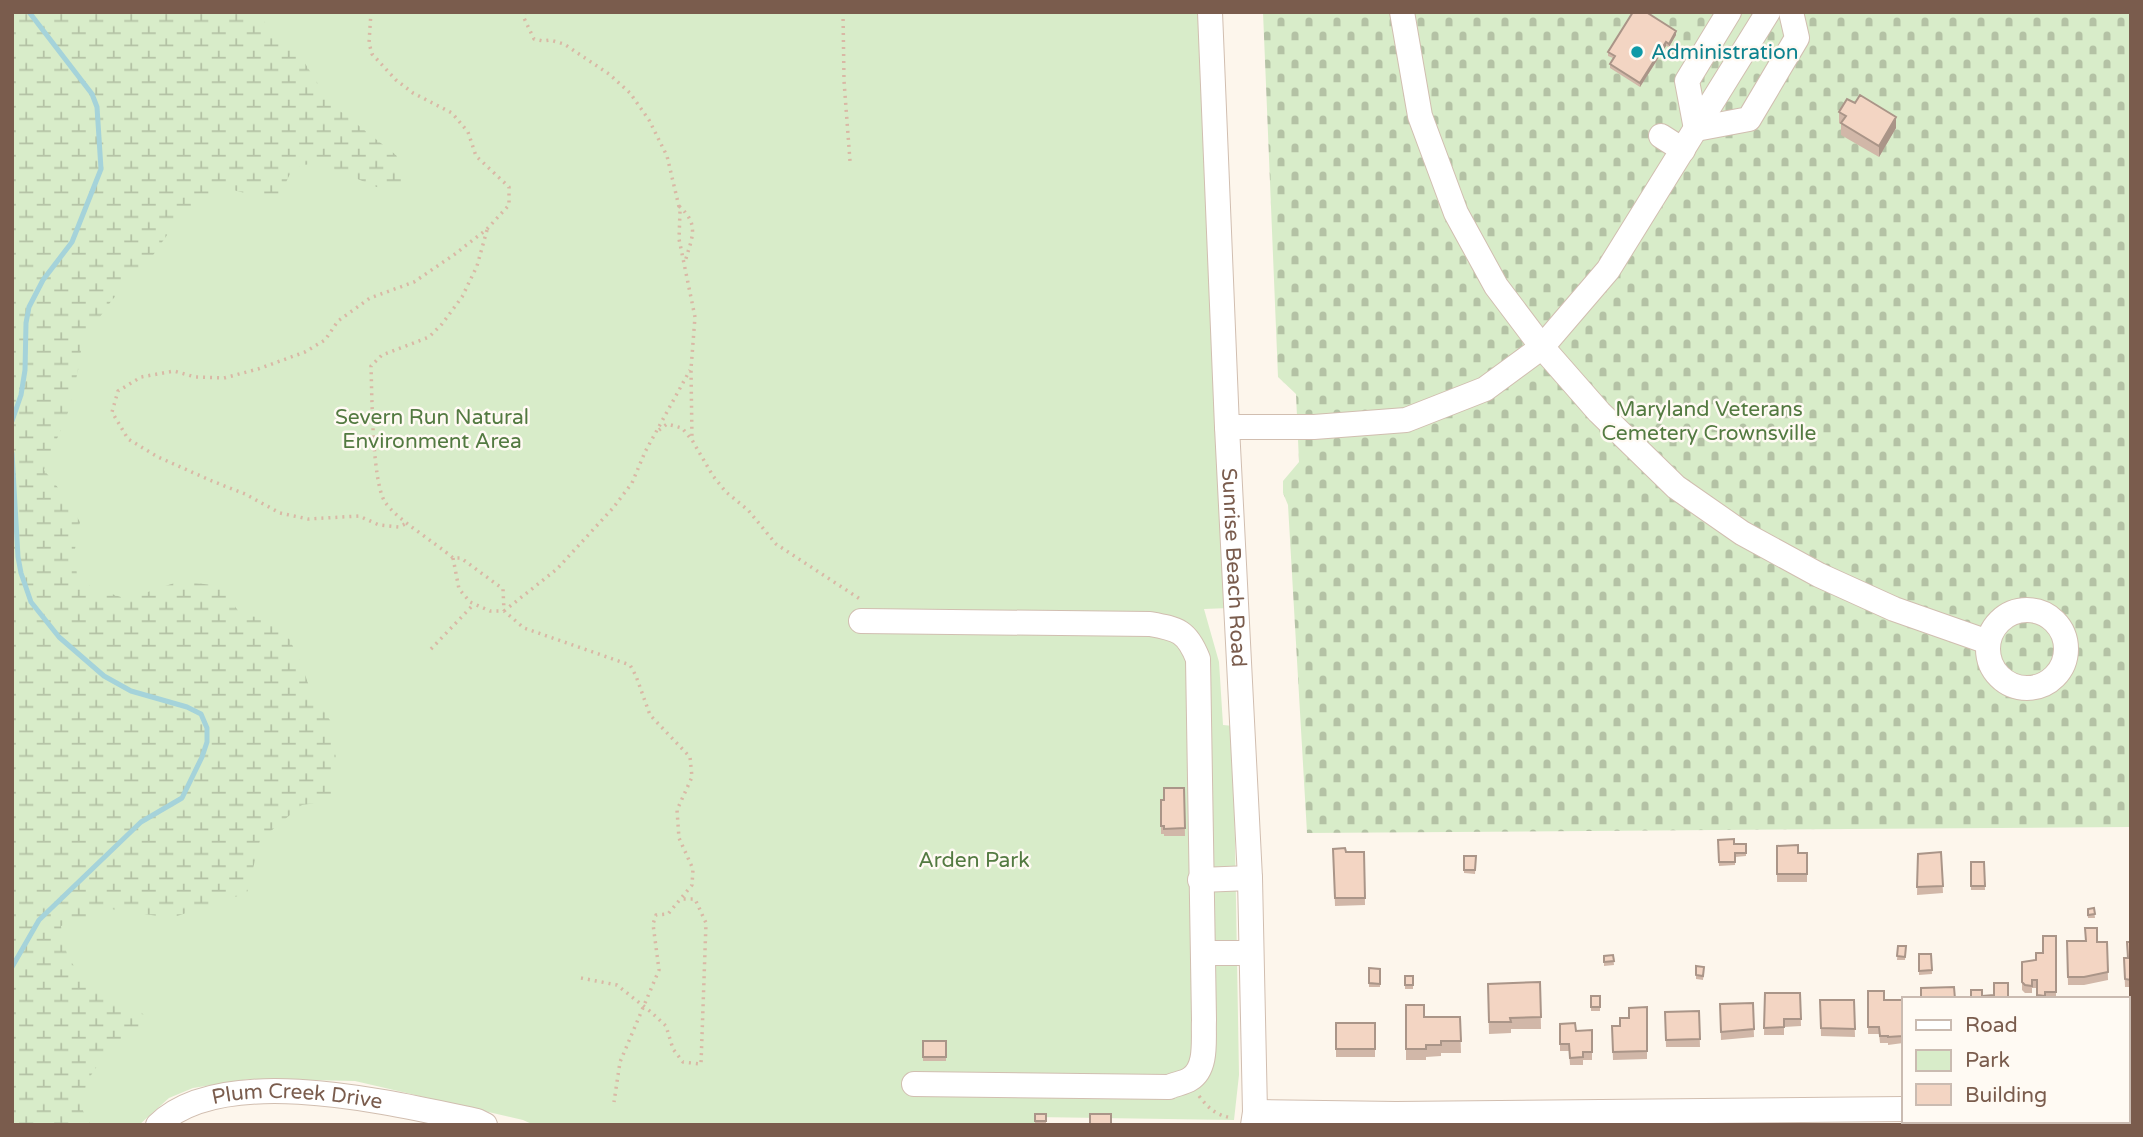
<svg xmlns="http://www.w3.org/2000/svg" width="2143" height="1137" viewBox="0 0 2143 1137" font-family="'Varela Round',sans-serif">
<defs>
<pattern id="wetland-marsh" width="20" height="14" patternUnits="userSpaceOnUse" patternTransform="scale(1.75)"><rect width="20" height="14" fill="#d8ecc9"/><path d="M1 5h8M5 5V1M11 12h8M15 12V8" fill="none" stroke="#b4c2a5"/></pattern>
<pattern id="cemetery-stones" width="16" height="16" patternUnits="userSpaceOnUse" patternTransform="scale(1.75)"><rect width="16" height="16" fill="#d8ecc9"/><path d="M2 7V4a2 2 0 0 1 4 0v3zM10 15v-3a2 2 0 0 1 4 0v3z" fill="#b4c2a5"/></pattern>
</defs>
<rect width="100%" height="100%" fill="#fdf6ec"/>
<!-- green -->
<path fill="#d8ecc9" d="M12,12H1204L1229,608L1204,609L1219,662L1223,725L1233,726L1239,1075L1234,1120L1035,1117V1125H534L523,1120L355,1081L249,1079L193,1088L169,1098L139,1125H12Z"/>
<!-- wetland -->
<path fill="url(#wetland-marsh)" d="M12,12H254L301,57L330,103L396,155L409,181L400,191C395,190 389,191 383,189C362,184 314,152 293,170C286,178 283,192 281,201L269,202L249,194L229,189L209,195L181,215L149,261L112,300L82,342L79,366L69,410L44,470L63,494L80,522L75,549L77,577L93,588L121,597L142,594L180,581L220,586L242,616L259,617L284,628L301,663L310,689L333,725L336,759L330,801L302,805L260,840L247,893L171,918L111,909L61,926C62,935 64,945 67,954C71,965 96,994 107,1000C122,1008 135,1004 147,1018L135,1035L106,1052L86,1083L83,1111L91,1125H12Z"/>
<!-- cemetery -->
<path fill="url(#cemetery-stones)" d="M1263,12H2131V827L1307,833L1288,505L1283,493V481L1299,462L1296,394L1278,377Z"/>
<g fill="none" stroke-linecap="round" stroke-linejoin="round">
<!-- stream -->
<path stroke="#a5d3da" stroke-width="5" d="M12,421L21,395L25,370L26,323L29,307L43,280L72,242L101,169L97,107L92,94L29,12
M12,453L18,557L21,573L31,602L59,637L104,676L131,691L187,707L201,714L207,728V742L202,757L182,798L141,822L39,920L12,967"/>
<!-- minor casing -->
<g stroke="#d1beb0" stroke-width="26">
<g id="minor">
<path id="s1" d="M1210,12L1227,427L1250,878L1255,1112L1253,1125"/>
<path d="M1402,12L1420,116L1456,213L1496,286L1542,347L1599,412L1676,487L1742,533L1819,575L1894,609L1988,642"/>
<path d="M1729,12L1687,81L1696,129L1749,119L1797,38L1791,12"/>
<path d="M1661,136L1683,150"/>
<path d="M1227,427H1314L1406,420L1485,389L1542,347L1608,270L1768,12"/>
<circle cx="2027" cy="649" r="39"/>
<path d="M861,621L1150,624C1178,629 1187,631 1198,659L1204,1020C1203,1038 1208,1068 1190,1079C1184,1083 1175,1084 1169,1087L914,1084"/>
<path d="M1200,880L1250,878"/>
<path d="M1203,953H1250"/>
<path d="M1255,1112L1396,1114L1903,1109"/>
<path id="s2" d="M158,1125C224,1061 396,1104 477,1121L485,1125"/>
<path d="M2121,1125V1121"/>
</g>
</g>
<!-- path -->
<path stroke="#d9b8a5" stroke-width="3.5" stroke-dasharray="2 5" stroke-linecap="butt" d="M371,12L369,43L372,54L396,80L413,93L452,113L468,132L476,156L509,187V205L487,229L455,254L414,282L370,298L338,321L325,340L305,352L258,369L224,378L195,377L174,371L141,377L118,391L112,412L128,439L158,457L212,481L245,494L280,513L308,519L359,516L379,525L399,527L407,523
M525,12L524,18L534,39L543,41L550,40L564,44L609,74L630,93L649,120L667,156L680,211L679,239L695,317L691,369L692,440
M843,12L844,81L850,161
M679,206C700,225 692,237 685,262
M487,230L477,266L462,297L442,324L429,337L382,355L371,366C372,394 372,482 385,502C397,520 435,542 453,558H461L503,589L504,611
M659,430L667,424L682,428L692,440L713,476L726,492L748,510L776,544L863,601
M453,558L459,589L470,602L490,611H504L524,628L630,665L636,676L650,715L690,757L692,777L677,810L679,838L693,869L692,885L668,914L656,915L653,924L659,970L620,1062L614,1102
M504,611L557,569L613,508L632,483L645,452L690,370
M431,649L474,604
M581,978L617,985L651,1012L666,1026L673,1049L683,1062L701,1064L706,923L695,899H681
M1199,1096C1209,1109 1216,1115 1232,1118"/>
<!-- minor -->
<use href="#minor" stroke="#fff" stroke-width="24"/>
</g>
<!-- wall -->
<path fill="#d1b7a8" d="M1676,35L1669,47L1666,46L1640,87L1610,68V64L1613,58L1608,56V52Z
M1855,103L1896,128L1879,157L1841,135V124L1839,123V112Z
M1184,788L1185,836H1164V834H1161V800H1164Z
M1718,840L1734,844H1746V856L1735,857V865L1719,866Z
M1777,846L1798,853H1807V882H1777Z
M1333,849L1346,852H1364L1365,905L1335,906Z
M1941,852L1943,893L1917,895L1918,854Z
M1464,856H1476L1475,874L1464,873Z
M1971,862H1984L1985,890H1971Z
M2094,908L2095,918H2088V909Z
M2056,936V999H2037V988H2032V993H2025L2022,990V962L2036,960Z
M2067,941L2107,942L2108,980L2084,985H2068Z
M2131,942V987H2125L2124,958H2128Z
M1898,946H1906L1905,960H1897Z
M1919,954H1931L1932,974L1919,975Z
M1613,955L1614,965L1604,966V956Z
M1696,966L1704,967L1703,980L1696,979Z
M1369,968L1380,969V987H1369Z
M1405,976H1413V989H1405Z
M1540,982L1541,1029H1511V1033L1489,1034L1488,984Z
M1868,991L1884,1000H1903V1043L1888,1045V1043H1880L1879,1034H1868Z
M1765,993H1800L1801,1026L1784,1027V1035H1764Z
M1591,996H1600V1011H1591Z
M1820,1000H1854L1855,1037L1821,1036Z
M1753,1003L1754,1037L1721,1040L1720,1004Z
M1406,1005L1424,1017H1460L1461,1053H1441V1056L1426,1057V1060H1406Z
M1647,1007V1059L1613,1060L1612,1026H1620L1629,1018Z
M1699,1011L1700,1047H1666L1665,1012Z
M1336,1023H1375V1057H1336Z
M1560,1024L1576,1031L1592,1030V1060H1583V1065H1570L1569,1051H1560Z
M923,1041H946V1061H923Z
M1035,1114H1046V1125H1035Z"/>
<!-- shaded-wall -->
<path fill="#aa9588" d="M1676,31V35L1669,47V44Z
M1666,42V46L1640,87V83Z
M1896,117V128L1879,157V146Z"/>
<!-- building -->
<path fill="#f3d5c3" stroke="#aa9588" stroke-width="2" d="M1633,12H1646L1676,31L1669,44L1666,42L1640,83L1610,64L1615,56L1608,52Z
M1860,95L1896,117L1879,146L1841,123L1846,116L1839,112L1847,99L1855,103Z
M1164,788H1184L1185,828L1164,829V826H1161V800H1164Z
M1734,839V844H1746V853H1735V862H1719L1718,840Z
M1798,845V853H1807V874H1777V846Z
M1345,848L1346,852H1364L1365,898H1335L1333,849Z
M1941,852L1943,886L1917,887L1918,854Z
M1464,856H1476L1475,870H1464Z
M1971,862H1984L1985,886H1971Z
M2094,908L2095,914L2088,915V909Z
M2085,928H2097V942H2107L2108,972L2084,977H2068L2067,941H2086Z
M2043,936H2056V992H2045V996L2037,995V980H2032V986L2025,985L2022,982V962L2036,960V953H2043Z
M2127,942H2131V980L2125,979L2124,958H2128Z
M1898,946H1906L1905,957L1897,956Z
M1919,954H1931L1932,970L1919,971Z
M1613,955L1614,961L1604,962V956Z
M1696,966L1704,967L1703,976L1696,975Z
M1369,968L1380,969V984L1369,983Z
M1405,976H1413V985H1405Z
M1540,982L1541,1017L1510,1018L1511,1022H1489L1488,984Z
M1994,983H2008V999H1971V990H1982V996L1994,995Z
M1954,987L1955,999H1921V988Z
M1868,991H1884V1000H1903V1036L1888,1037V1036H1880L1879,1027H1868Z
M1765,993H1800L1801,1019H1784V1027L1764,1028Z
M1591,996H1600V1007H1591Z
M1820,1000H1854L1855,1029L1821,1028Z
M1753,1003L1754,1029L1721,1032L1720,1004Z
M1406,1005H1424V1017H1460L1461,1041H1441V1045H1426V1049H1406Z
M1647,1007V1051L1613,1052L1612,1026H1620V1018H1629V1008Z
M1699,1011L1700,1039L1666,1040L1665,1012Z
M1336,1023H1375V1049H1336Z
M1575,1023L1576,1031L1592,1030V1052H1583V1057L1570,1058L1569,1044H1560V1024Z
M923,1041H946V1057H923Z
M1035,1114H1046V1121H1035Z
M1090,1114H1111V1125H1090Z"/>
<!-- markers -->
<circle fill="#0f9aa8" stroke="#fffaf3" stroke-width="2.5" cx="1637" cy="52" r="7"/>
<g text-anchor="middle" stroke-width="5" stroke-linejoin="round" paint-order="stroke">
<!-- culture labels -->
<g font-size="21" fill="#0d838f" stroke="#fffaf3" text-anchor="start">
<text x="1651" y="59">Administration</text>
</g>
<!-- park labels -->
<g font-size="21" fill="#537a41" stroke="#fffaf3">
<text x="1709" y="416">Maryland Veterans<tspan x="1709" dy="24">Cemetery Crownsville</tspan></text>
<text x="432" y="424">Severn Run Natural<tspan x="432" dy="24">Environment Area</tspan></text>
<text x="974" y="867">Arden Park</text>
</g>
<!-- street labels -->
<g font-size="21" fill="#7a5c4d" stroke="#fffaf3">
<text dy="7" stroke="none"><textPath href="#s1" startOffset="556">Sunrise Beach Road</textPath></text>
<text dy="7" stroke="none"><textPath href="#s2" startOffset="147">Plum Creek Drive</textPath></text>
</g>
</g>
<!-- border -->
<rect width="2143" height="1137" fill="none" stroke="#7a5c4d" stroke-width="28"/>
<!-- legend -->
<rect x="1902" y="997" width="228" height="126" fill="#fffaf3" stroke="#cabbb1" stroke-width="2"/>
<rect x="1916" y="1020" width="35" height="10" fill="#ffffff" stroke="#cabbb1" stroke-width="2"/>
<text x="1965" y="1032" font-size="21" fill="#7a5c4d">Road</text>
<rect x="1916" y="1050" width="35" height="21" fill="#d8ecc9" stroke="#cabbb1" stroke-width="2"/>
<text x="1965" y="1067" font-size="21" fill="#7a5c4d">Park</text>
<rect x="1916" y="1084" width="35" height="21" fill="#f3d5c3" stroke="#cabbb1" stroke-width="2"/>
<text x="1965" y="1102" font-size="21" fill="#7a5c4d">Building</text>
</svg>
